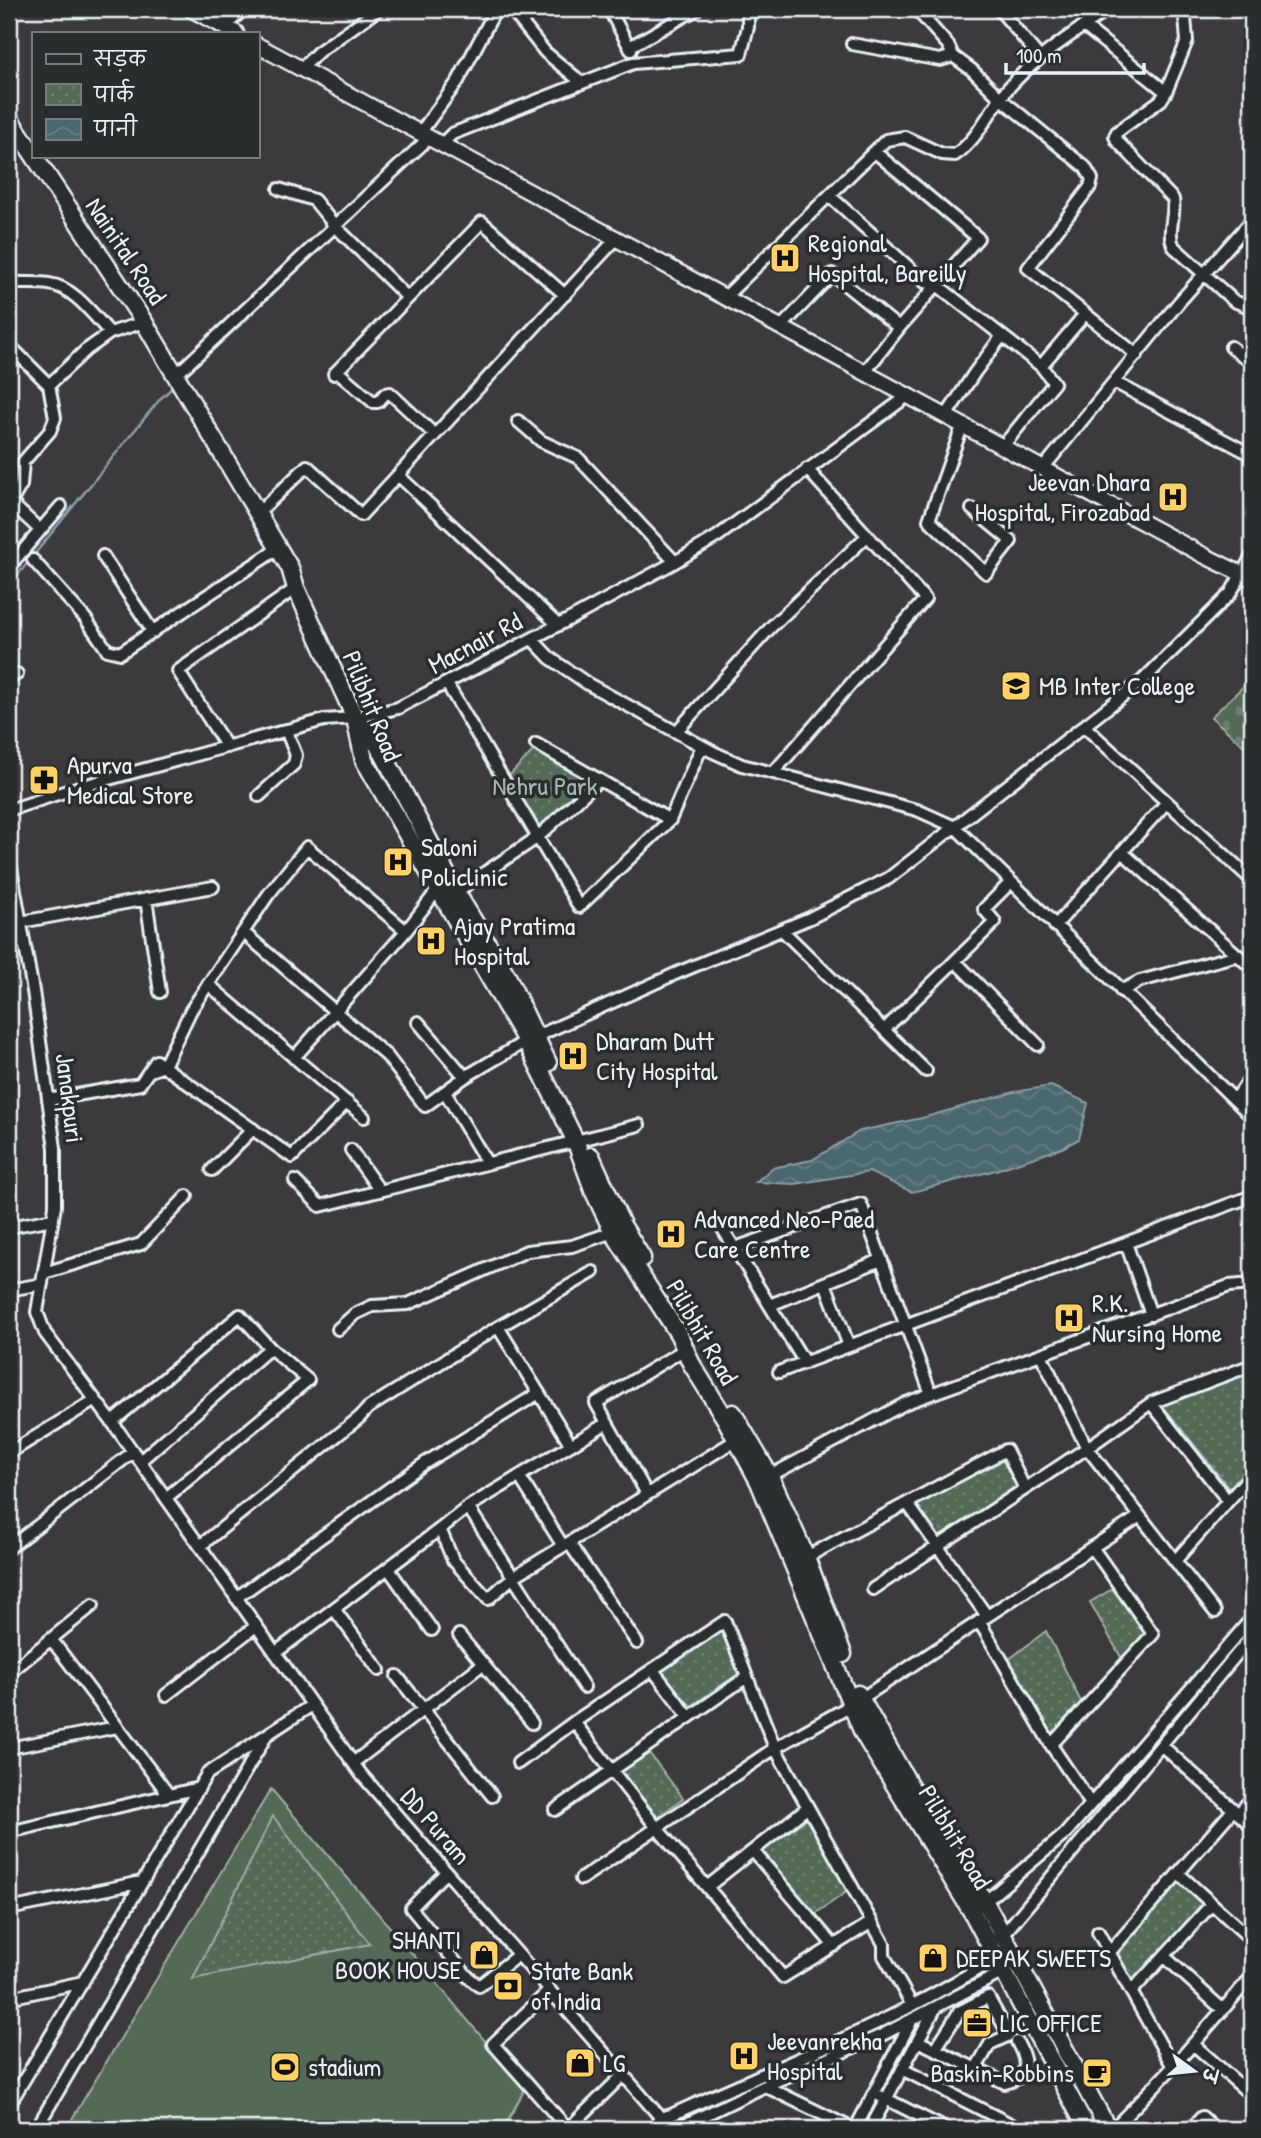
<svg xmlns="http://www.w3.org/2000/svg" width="1261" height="2138" viewBox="0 0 1261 2138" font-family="'Patrick Hand','Playpen Sans Deva',sans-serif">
<defs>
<pattern id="cemetery-stones" width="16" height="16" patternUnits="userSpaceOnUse" patternTransform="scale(1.75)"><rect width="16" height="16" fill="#556b56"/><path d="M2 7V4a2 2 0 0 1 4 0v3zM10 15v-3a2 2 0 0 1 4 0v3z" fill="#6d816f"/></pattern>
<pattern id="park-dots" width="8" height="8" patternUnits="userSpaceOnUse" patternTransform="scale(1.75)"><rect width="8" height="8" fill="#556b56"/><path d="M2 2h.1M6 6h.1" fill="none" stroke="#6d816f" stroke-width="1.8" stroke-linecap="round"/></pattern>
<pattern id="water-waves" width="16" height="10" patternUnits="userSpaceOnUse" patternTransform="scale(1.75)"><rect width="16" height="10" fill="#4b686e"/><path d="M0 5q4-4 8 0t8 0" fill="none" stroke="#657e83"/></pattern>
</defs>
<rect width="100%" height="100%" fill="#3d3a3e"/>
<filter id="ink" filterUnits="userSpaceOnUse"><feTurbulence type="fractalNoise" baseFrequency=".0143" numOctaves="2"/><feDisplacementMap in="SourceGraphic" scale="14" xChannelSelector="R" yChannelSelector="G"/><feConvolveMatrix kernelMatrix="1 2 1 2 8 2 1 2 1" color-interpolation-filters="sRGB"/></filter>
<g filter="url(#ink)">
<!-- green -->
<path fill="#556b56" stroke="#9eaea7" stroke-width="2" d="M271,1789L400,1939L525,2089L503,2129H66Z"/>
<!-- cemetery -->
<path fill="url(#cemetery-stones)" stroke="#9eaea7" stroke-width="2" d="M1252,678V753L1211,717Z"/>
<!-- park -->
<path fill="url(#park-dots)" stroke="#9eaea7" stroke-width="2" d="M535,749L593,781L538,833L507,778Z
M1242,1372H1252V1462L1229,1488L1162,1405Z
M1004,1460L1021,1488L938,1541L915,1504Z
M1114,1588L1145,1632L1122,1659L1090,1602Z
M721,1629L738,1674L691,1706L658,1670Z
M1046,1631L1082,1704L1052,1736L1008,1660Z
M647,1750L683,1798L658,1817L621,1771Z
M273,1816L370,1944L193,1979Z
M806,1819L848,1891L815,1914L763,1851Z
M1178,1881L1203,1902L1133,1984L1115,1952Z"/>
<!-- water -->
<path fill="url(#water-waves)" stroke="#8a9fa5" stroke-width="2" d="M1051,1086L1088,1103L1079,1139L1062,1148L996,1170L912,1192L869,1172L795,1184L756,1182L772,1168L812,1160L860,1131L922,1118L1014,1092Z"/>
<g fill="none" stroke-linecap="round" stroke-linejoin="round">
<!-- stream -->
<path stroke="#8a9fa5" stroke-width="2.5" d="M184,376L249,317
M33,556L160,399L174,386
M9,586L29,561"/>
<!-- minor casing -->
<g stroke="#e8f1f8" stroke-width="16">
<path id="minor" d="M511,9L545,52L581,82
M609,9L631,50
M916,9L948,45L953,56L972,70L1001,99L1085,167L1092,179L1090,187L1028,268L1137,355
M999,9L1040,58
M1180,9L1185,17L1187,41L1166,92L1161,100L1117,132L1115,136L1117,141L1173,199C1176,216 1166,232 1174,247L1234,301L1252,308
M1084,26L1166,92
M224,27L244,9
M852,44L940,60L953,56
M631,46L697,9
M301,69L318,52L379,9
M420,133L458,81L496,9
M441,145L452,134L633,63L741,54L748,27V9
M279,189L314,200L335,226L408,298
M830,196L925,282L937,285L1041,366L1054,383L1003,446
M9,282C22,284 36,282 49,284C74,287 94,316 110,333
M725,297L886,140L905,137L942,154L955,155C981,137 991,105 1013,83C1040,54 1076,32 1108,9
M781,327L832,274L899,328
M9,345L49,385
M1231,347L1252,363
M1041,366L1085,314
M337,371L373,402H378L385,394L390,393L435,435
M865,372L899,328L978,238L875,152
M334,374L482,222L565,295
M176,375L429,138
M1114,382L1252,455
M946,416L975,372L1002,336
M518,421L541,441L578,458L675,562
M963,424L929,520L986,573L1011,541L972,509
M1044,467L1180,301L1252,220
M398,475L558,625
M9,501L40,530
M11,502L21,485L23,462L50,431L55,418L49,385L86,350L110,333L144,322
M258,513L307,466L361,515L616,239
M103,556L153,632
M33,560L85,618L107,650L120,653L279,548
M9,567L61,506
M532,639L550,658L588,684L713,752L742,765L917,810L955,827L1252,1117
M9,677L17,674
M447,684L579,907L670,820L702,746
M1084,726L1252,880
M676,732L771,627L867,536
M536,744L670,820
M227,747L178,671L296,588
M773,773L925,599L807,469
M259,796L294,764L296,755L286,730
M9,810L76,788L324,720L355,718L398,708L570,619L675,562L718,536L909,395
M1122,852L1252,968
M9,857L33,991L55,1148V1206L37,1312L45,1333L115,1426L361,1774L661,2118
M453,894L538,837L599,780
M146,899L160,992
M21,922L213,887
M1055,926L1167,802
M782,930L926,1071
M243,932L387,1056L425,1106L465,1077L526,1041L675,974L810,918L889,878L1143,680L1230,594L1252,556
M9,943L24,940
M955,961L1038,1045
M208,984L364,1117
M1121,991L1140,981L1238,955
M418,1022L465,1077
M884,1030L995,922L984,909L1011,882
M294,1058L406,931L439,888
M150,1071L164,1066L191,1010L268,895L307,847L406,931
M445,1092L487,1163
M48,1100L140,1084L156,1061L292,1157L347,1102
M1235,1100L1252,1076
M351,1150L380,1191
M212,1170L253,1129
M295,1181L320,1206L639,1125
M721,1226L805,1363
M9,1227L53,1219
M1126,1243L1151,1315
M735,1248L861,1204L931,1394
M44,1273L141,1244L187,1196
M825,1283L849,1346
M9,1290L42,1284
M770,1305L881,1260
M498,1327L571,1445
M338,1329L355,1314L372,1306L408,1304L527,1251L572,1246L613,1232
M1041,1355L1087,1448L1215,1612
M779,1372L1252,1196
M1151,1403L1228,1501
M112,1422L240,1315L270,1348L308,1380L166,1498
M607,1423L468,1507L440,1529L453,1560L488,1599L513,1577L736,1440
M9,1453L95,1400
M140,1461L270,1348
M519,1476L563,1546
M766,1478L906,1403L1229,1286L1252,1284
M647,1494L596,1403L685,1349
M907,1503L987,1616
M468,1507L584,1687
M569,1543L637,1643
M200,1546L360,1417L368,1408L493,1330L593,1272
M9,1548L133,1452
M803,1559L1006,1450L1025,1489
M1175,1561L1252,1474
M388,1568L432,1630
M873,1589L1087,1448L1151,1403L1252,1365
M236,1598L425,1463L539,1393
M334,1609L379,1670
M979,1621L1051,1745L1091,1804
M459,1635L532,1723
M51,1639L169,1795
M275,1653L440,1529
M653,1670L689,1717
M9,1673L93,1605
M397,1676L492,1796
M166,1695L256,1626
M574,1722L657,1828L783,1977L872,1922
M1051,1745L1153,1634L1092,1547
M1161,1745L1252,1826
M9,1748L117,1727
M353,1763L483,1664
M518,1763L574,1722L725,1621L775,1748L884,1944V1956L912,2005
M555,1810L747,1677
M1238,1814L1252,1798
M9,1832L199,1788
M753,1851L834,1946
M446,1872L411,1908L467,1976L479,1986L518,1955
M1178,1873L1252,1940
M581,1879L775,1748L853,1704L1140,1516
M707,1887L808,1807
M980,1906L1065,1834L1252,1618
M9,1909L142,1882
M1098,1932L1173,2067
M990,1942L1003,1935L1252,1636
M1109,1953L1233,1810
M1164,1956L1223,2010
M549,1991L493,2044L568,2129
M1131,1992L1212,1904
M9,1998L83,1982
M918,2041L1005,2083C1030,2077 1028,2062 1017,2042
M1193,2044L1252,2096
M936,2048L959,2012L988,1997L1009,2035L990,2044L976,2068
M902,2069L1020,2129
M765,2086L853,2129
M880,2096L946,2129
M9,2105L207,1774L312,1705
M669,2116C780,2065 897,2022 1000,1955
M678,2128L765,2086L884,2034L1007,1970
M36,2129L265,1738
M568,2129L623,2075
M657,2129L658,2121L667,2116
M855,2129L912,2020
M870,2129L936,2007
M1113,2129L1173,2067L1252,1976
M1191,2129L1202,2117L1215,2129"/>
</g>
<!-- major casing -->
<g stroke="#e8f1f8" stroke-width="19">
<path id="major" d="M191,9L236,33
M257,45L1205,556L1252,579"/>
</g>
<!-- highway casing -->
<g stroke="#e8f1f8" stroke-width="21">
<path id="highway" d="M9,118L144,322L290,568L296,588L355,718L364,760L526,1041L575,1140L594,1192L613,1232L679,1335L691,1363L726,1420L759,1482L863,1733L972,1912L1087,2129
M357,720L380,748L456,892L507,976L548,1063
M591,1156L622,1225L642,1258
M733,1413L770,1476L806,1557L843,1654
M858,1694L923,1809L985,1902L1108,2129"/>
</g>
<!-- minor -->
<use href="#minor" stroke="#2a2d2e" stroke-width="10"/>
<!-- major -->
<use href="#major" stroke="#2a2d2e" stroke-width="14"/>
<!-- highway -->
<use href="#highway" stroke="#2a2d2e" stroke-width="16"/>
</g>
</g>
<!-- icons -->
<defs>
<g id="hospital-square" transform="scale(1.575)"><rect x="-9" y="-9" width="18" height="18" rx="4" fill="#ffd166" stroke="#2a2d2e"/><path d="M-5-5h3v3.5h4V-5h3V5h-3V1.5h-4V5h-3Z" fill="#111"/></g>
<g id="university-square" transform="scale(1.575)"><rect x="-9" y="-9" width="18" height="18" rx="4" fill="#ffd166" stroke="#2a2d2e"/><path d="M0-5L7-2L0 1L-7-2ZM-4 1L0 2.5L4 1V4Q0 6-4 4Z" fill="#111"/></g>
<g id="pharmacy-square" transform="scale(1.575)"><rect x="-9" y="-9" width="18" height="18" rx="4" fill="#ffd166" stroke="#2a2d2e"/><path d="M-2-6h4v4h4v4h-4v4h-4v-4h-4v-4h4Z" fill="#111"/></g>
<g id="shop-square" transform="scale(1.575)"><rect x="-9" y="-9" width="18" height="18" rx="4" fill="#ffd166" stroke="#2a2d2e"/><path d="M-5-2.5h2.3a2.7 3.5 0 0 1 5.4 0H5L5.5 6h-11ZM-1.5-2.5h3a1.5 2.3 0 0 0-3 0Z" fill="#111"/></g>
<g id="bank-square" transform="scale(1.575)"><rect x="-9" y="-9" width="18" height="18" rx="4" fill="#ffd166" stroke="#2a2d2e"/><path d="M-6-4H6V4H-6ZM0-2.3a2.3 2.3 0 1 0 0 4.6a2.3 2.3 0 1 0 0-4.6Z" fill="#111"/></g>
<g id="office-square" transform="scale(1.575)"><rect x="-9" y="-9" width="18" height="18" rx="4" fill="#ffd166" stroke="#2a2d2e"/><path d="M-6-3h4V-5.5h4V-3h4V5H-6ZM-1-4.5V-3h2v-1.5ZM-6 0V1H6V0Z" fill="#111"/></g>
<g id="stadium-square" transform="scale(1.575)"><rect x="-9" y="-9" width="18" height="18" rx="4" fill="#ffd166" stroke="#2a2d2e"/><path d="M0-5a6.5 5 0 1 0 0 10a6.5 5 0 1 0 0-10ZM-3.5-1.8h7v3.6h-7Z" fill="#111"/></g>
<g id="cafe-square" transform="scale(1.575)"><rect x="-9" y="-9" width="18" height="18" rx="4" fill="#ffd166" stroke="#2a2d2e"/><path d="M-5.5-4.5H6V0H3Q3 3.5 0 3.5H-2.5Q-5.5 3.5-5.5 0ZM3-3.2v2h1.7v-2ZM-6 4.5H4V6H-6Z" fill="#111"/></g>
</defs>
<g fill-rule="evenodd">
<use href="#hospital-square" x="785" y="258"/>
<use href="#hospital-square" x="1173" y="497"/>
<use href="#university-square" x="1016" y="686"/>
<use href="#pharmacy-square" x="44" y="780"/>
<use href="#hospital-square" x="398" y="862"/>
<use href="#hospital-square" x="431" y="941"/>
<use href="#hospital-square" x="573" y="1056"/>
<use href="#hospital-square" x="671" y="1234"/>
<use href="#hospital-square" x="1069" y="1318"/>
<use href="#shop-square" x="484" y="1955"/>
<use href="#shop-square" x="933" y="1958"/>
<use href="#bank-square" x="508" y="1986"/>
<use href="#office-square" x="977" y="2023"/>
<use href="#hospital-square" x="744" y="2056"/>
<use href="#shop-square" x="580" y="2063"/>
<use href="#stadium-square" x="285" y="2067"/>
<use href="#cafe-square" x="1097" y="2073"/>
</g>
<g text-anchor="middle" stroke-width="7" stroke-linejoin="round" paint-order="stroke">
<!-- poi labels -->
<g font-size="26" fill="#e8f1f8" stroke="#2a2d2e" text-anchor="start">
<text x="808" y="252">Regional<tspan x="808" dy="30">Hospital, Bareilly</tspan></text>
<text x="1150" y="491" text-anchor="end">Jeevan Dhara<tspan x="1150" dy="30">Hospital, Firozabad</tspan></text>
<text x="1039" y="695">MB Inter College</text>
<text x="67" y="774">Apurva<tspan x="67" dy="30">Medical Store</tspan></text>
<text x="421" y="856">Saloni<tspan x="421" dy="30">Policlinic</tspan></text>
<text x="454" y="935">Ajay Pratima<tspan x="454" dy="30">Hospital</tspan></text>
<text x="596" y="1050">Dharam Dutt<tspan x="596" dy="30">City Hospital</tspan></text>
<text x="694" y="1228">Advanced Neo-Paed<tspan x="694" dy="30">Care Centre</tspan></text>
<text x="1092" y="1312">R.K.<tspan x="1092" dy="30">Nursing Home</tspan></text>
<text x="461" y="1949" text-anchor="end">SHANTI<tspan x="461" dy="30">BOOK HOUSE</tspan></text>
<text x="956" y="1967">DEEPAK SWEETS</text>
<text x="531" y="1980">State Bank<tspan x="531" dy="30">of India</tspan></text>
<text x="1000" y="2032">LIC OFFICE</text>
<text x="767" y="2050">Jeevanrekha<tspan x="767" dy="30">Hospital</tspan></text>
<text x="603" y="2072">LG</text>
<text x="308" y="2076">stadium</text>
<text x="1074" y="2082" text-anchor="end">Baskin-Robbins</text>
</g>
<!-- street labels -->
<g font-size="26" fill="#e8f1f8" stroke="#2a2d2e">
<text transform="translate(126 251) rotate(56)" y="9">Nainital Road</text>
<text transform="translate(475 643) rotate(-28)" y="9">Macnair Rd</text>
<text transform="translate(372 706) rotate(68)" y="9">Pilibhit Road</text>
<text transform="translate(70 1098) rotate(83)" y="9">Janakpuri</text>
<text transform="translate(702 1332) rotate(60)" y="9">Pilibhit Road</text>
<text transform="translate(436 1826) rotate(49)" y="9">DD Puram</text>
<text transform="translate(955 1837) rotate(59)" y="9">Pilibhit Road</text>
</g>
<!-- park labels -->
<g font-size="26" fill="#a6b5af" stroke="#2a2d2e">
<text x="545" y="795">Nehru Park</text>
</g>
</g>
<!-- margin -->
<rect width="1261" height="2138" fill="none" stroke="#2a2d2e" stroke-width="35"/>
<rect x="18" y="18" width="1226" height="2103" fill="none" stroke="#e8f1f8" stroke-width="2.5" filter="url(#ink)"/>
<!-- legend -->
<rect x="32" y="32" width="228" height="126" fill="#2a2d2e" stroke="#767b7f" stroke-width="2"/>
<rect x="46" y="54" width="35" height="10" fill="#2a2d2e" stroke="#767b7f" stroke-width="2"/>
<text x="94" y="66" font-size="21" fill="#e8f1f8">सड़क</text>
<rect x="46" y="84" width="35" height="21" fill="url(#park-dots)" stroke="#767b7f" stroke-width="2"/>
<text x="94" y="102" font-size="21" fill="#e8f1f8">पार्क</text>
<rect x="46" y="119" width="35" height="21" fill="url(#water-waves)" stroke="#767b7f" stroke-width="2"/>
<text x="94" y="136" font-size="21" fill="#e8f1f8">पानी</text>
<!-- north arrow -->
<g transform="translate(1194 2071) rotate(105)" stroke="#2a2d2e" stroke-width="5" paint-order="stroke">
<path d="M0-5L12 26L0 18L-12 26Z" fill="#e8f1f8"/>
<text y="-10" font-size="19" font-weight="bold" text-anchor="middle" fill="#e8f1f8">उ</text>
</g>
<!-- scale -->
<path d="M1006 63v10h138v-10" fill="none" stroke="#e8f1f8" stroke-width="3.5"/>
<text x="1016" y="63" font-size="21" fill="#e8f1f8" stroke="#2a2d2e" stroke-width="5" paint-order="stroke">100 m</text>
</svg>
